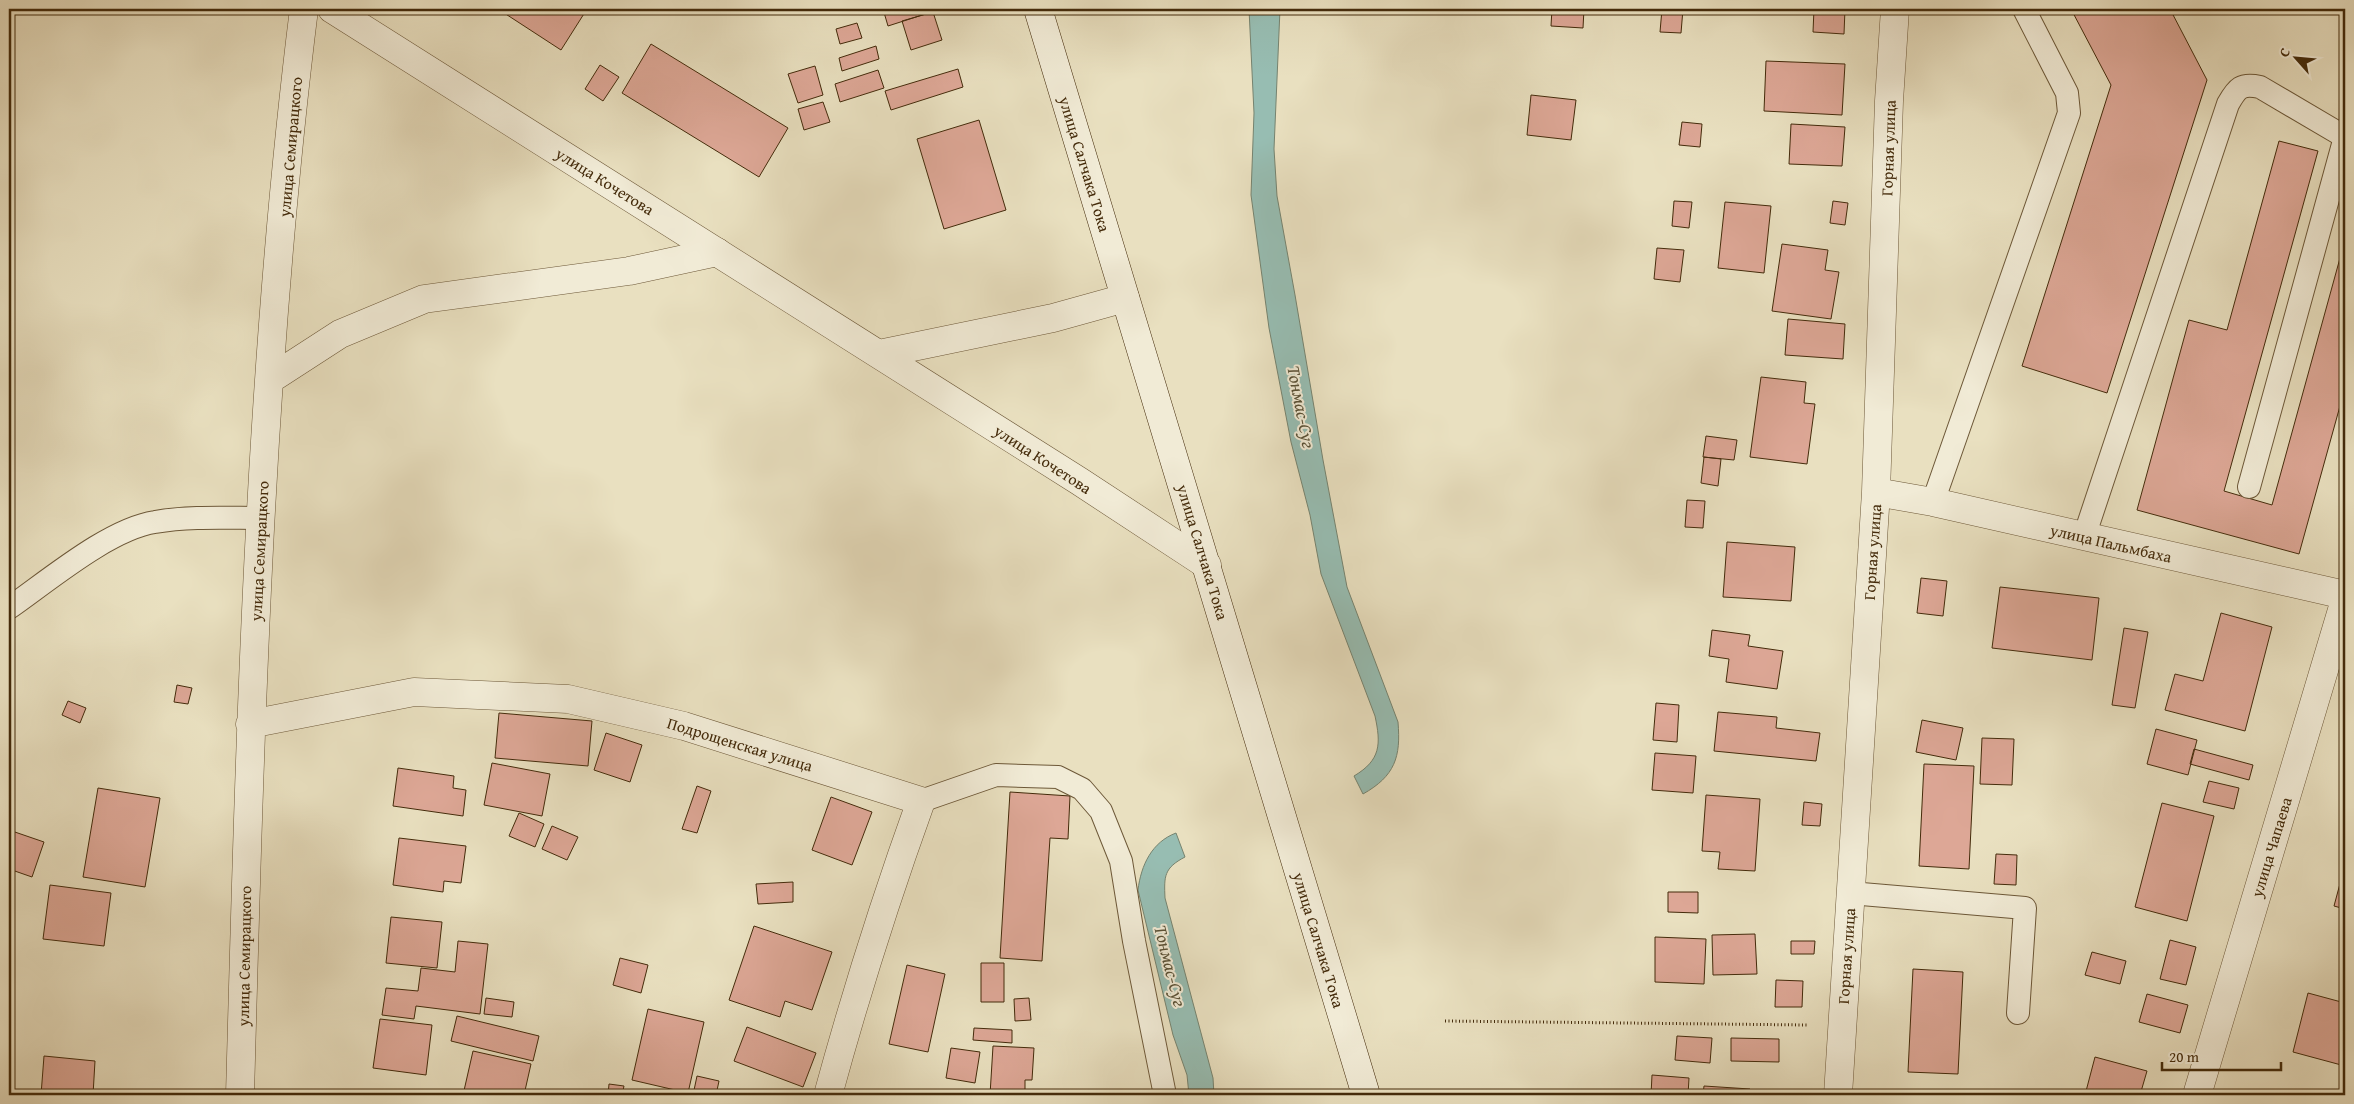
<svg xmlns="http://www.w3.org/2000/svg" width="2354" height="1104" viewBox="0 0 2354 1104" font-family="'Gentium Book Plus',serif">
<rect width="100%" height="100%" fill="#e9e0c0"/>
<filter id="stains"><feTurbulence type="fractalNoise" baseFrequency=".004" numOctaves="4"/><feColorMatrix values="0 0 0 0 .2 0 0 0 0 .09 0 0 0 0 .02 0 0 0 .5 -.17"/></filter>
<radialGradient id="worn" r=".72"><stop offset=".6" stop-color="#630" stop-opacity="0"/><stop offset="1" stop-color="#630" stop-opacity=".3"/></radialGradient>
<!-- water -->
<path fill="#97bdb2" stroke="#76836f" d="M1249,9H1280L1274,149L1277,196L1295,295L1323,460L1347,587L1398,722C1401,757 1395,776 1363,794L1354,776C1381,760 1381,744 1375,716L1321,574L1310,515L1291,442L1269,328L1251,195L1254,113Z
M1176,833L1185,857C1164,868 1164,876 1165,898L1213,1078L1214,1095H1189L1187,1075L1173,1035L1138,890C1141,865 1152,842 1176,833Z"/>
<!-- building -->
<path fill="#dda796" stroke="#442b0b" d="M498,9H587L561,50Z
M883,9H941L888,26Z
M1552,9H1584L1583,28L1551,26Z
M1662,9H1683L1681,33L1660,32Z
M1814,9H1845L1844,34L1813,32Z
M2071,9H2170L2207,80L2107,393L2022,366L2111,85Z
M933,12L942,40L911,50L902,21Z
M857,23L862,38L840,44L836,29Z
M651,44L788,128L759,177L622,93Z
M876,46L879,59L842,71L839,58Z
M1766,61L1845,64L1842,115L1764,111Z
M600,65L619,77L603,101L585,89Z
M815,66L823,95L798,103L788,74Z
M958,69L963,87L891,110L885,91Z
M878,70L884,88L840,102L835,84Z
M1531,95L1576,100L1571,140L1527,135Z
M823,102L830,122L804,130L798,109Z
M979,120L1006,210L944,229L917,139Z
M1682,122L1702,124L1700,147L1679,145Z
M1791,124L1845,127L1842,166L1789,164Z
M2279,141L2318,151L2224,491L2272,505L2345,240V388L2299,554L2137,510L2189,320L2227,330Z
M1674,201L1692,202L1689,228L1672,226Z
M1833,201L1848,203L1845,225L1830,223Z
M1725,202L1771,206L1764,273L1718,268Z
M1782,244L1828,250L1825,270L1839,272L1831,319L1772,311Z
M1657,248L1684,250L1680,282L1654,279Z
M1788,319L1845,324L1843,359L1785,355Z
M1761,377L1806,382L1804,403L1815,404L1807,464L1750,457Z
M1706,436L1737,440L1734,460L1703,457Z
M1704,457L1721,459L1718,486L1701,483Z
M1687,500L1705,501L1703,528L1685,527Z
M1727,542L1795,547L1791,601L1723,597Z
M1921,578L1947,581L1943,616L1917,613Z
M2000,587L2099,598L2092,660L1992,648Z
M2221,613L2272,627L2245,731L2165,710L2175,674L2203,681Z
M2124,628L2148,632L2135,708L2112,705Z
M1712,630L1750,635L1748,646L1783,651L1777,689L1726,682L1729,659L1709,656Z
M177,685L192,688L188,704L174,702Z
M68,701L86,708L80,723L62,715Z
M1656,703L1679,705L1677,742L1653,740Z
M1718,712L1777,717L1776,728L1820,733L1816,761L1714,751Z
M499,713L592,721L588,766L495,758Z
M1922,720L1963,728L1956,760L1916,752Z
M2156,729L2197,740L2188,775L2147,764Z
M606,733L642,745L630,782L594,770Z
M1982,738L2014,739L2012,785L1980,784Z
M2194,749L2253,765L2249,780L2190,764Z
M1655,753L1696,756L1693,793L1652,790Z
M492,763L550,774L542,816L484,805Z
M1924,764L1974,766L1969,869L1919,866Z
M398,768L454,776L453,788L466,790L463,816L393,806Z
M2209,781L2239,788L2234,809L2203,802Z
M697,786L711,791L697,833L682,829Z
M98,788L160,798L145,887L83,877Z
M1010,792L1070,796L1068,839L1050,838L1042,961L1000,958Z
M1706,795L1760,799L1755,871L1718,869L1720,852L1702,851Z
M831,797L872,812L852,865L812,850Z
M1804,802L1822,804L1820,826L1802,825Z
M2162,803L2214,816L2187,921L2135,907Z
M519,813L544,824L535,847L509,836Z
M552,826L578,837L567,860L542,849Z
M9,830L44,842L32,877L9,869Z
M399,838L466,846L461,883L444,881L443,892L393,885Z
M1996,854L2017,855L2016,885L1994,884Z
M2345,865V909L2334,906Z
M793,882V902L758,904L756,884Z
M50,885L111,893L104,946L43,939Z
M1668,892H1698V913L1668,912Z
M391,917L442,922L437,968L386,963Z
M754,926L832,952L812,1010L785,1001L780,1017L729,1000Z
M1755,934L1757,974L1713,975L1712,935Z
M1655,937L1706,939L1704,984L1655,982Z
M2170,940L2196,947L2186,985L2160,979Z
M458,941L488,944L480,1014L416,1006L414,1019L382,1015L386,988L418,991L421,968L455,972Z
M1791,941H1815L1814,954H1791Z
M2092,952L2126,961L2120,984L2085,975Z
M620,958L648,965L641,993L613,985Z
M981,963H1004V1002H981Z
M907,965L945,974L928,1052L889,1044Z
M1913,969L1963,972L1958,1074L1908,1072Z
M1776,980L1803,981L1802,1007H1775Z
M2308,993L2345,1003V1066L2293,1052Z
M2147,994L2188,1005L2180,1033L2139,1022Z
M486,998L514,1002L512,1017L484,1014Z
M1029,998L1031,1020L1015,1021L1014,999Z
M648,1009L704,1022L688,1093L632,1080Z
M457,1016L539,1036L533,1061L451,1041Z
M380,1019L432,1025L426,1075L373,1068Z
M747,1027L816,1053L803,1087L734,1061Z
M974,1028L1012,1030V1043L973,1040Z
M1677,1036L1712,1038L1710,1063L1675,1060Z
M1731,1038L1779,1039V1062L1731,1061Z
M993,1046L1034,1048L1032,1080H1025V1095H990Z
M951,1048L980,1052L975,1083L946,1078Z
M473,1051L531,1064L524,1095H463Z
M44,1056L95,1061L93,1095H41Z
M2095,1057L2147,1071L2140,1095H2085Z
M1652,1075L1689,1078L1688,1095H1651Z
M697,1076L719,1081L716,1095H693Z
M609,1084L624,1086L622,1095H608Z
M1704,1086L1750,1089L1749,1095H1703Z
M957,1091L984,1095H956Z
M380,1092L412,1095H380Z"/>
<g fill="none" stroke-linecap="round" stroke-linejoin="round">
<!-- service casing -->
<g stroke="#6d5838" stroke-width="24">
<path id="service" d="M2249,487L2345,137
M1933,502L2069,113L2067,93L2024,9
M2084,537L2228,104C2237,88 2241,83 2260,87L2345,137
M9,608C48,581 109,529 155,522C189,516 226,518 261,518
M921,801L996,775L1058,777L1082,789L1101,811L1121,861L1134,941L1165,1095
M1850,893L2025,908L2018,1013"/>
</g>
<!-- minor casing -->
<g stroke="#6d5838" stroke-width="29">
<path id="minor" d="M269,380L340,334L424,299L629,271L717,252
M1876,492L1933,502L2345,595
M250,724L414,692L568,699L684,726L921,801C886,898 855,996 828,1095
M240,1095C250,733 259,369 304,9
M1838,1095L1876,492L1889,101L1895,9
M2197,1095L2345,600"/>
</g>
<!-- tertiary casing -->
<g stroke="#6d5838" stroke-width="29">
<path id="tertiary" d="M332,9L1079,481L1207,565
M879,354L1053,318L1125,298"/>
</g>
<!-- secondary casing -->
<g stroke="#442b0b" stroke-width="29">
<path id="secondary" d="M1038,9L1366,1095"/>
</g>
<!-- path -->
<path stroke="#442b0b" stroke-width="3" stroke-dasharray="1 2.5" stroke-linecap="butt" d="M1445,1021L1807,1025"/>
<!-- service -->
<use href="#service" stroke="#f1ebd6" stroke-width="22"/>
<!-- minor -->
<use href="#minor" stroke="#f1ebd6" stroke-width="28"/>
<!-- tertiary -->
<use href="#tertiary" stroke="#f1ebd6" stroke-width="28"/>
<!-- secondary -->
<use href="#secondary" stroke="#f1ebd6" stroke-width="28"/>
</g>
<g text-anchor="middle" stroke-width="4" stroke-linejoin="round" paint-order="stroke">
<!-- street labels -->
<g font-size="16" fill="#442b0b" stroke="#f1ebd6">
<text transform="translate(290 147) rotate(-85)" y="6">улица Семирацкого</text>
<text transform="translate(1888 148) rotate(-88)" y="6">Горная улица</text>
<text transform="translate(1085 164) rotate(73)" y="6">улица Салчака Тока</text>
<text transform="translate(605 181) rotate(32)" y="6">улица Кочетова</text>
<text transform="translate(1043 459) rotate(33)" y="6">улица Кочетова</text>
<text transform="translate(2111 543) rotate(13)" y="6">улица Пальмбаха</text>
<text transform="translate(259 551) rotate(-87)" y="6">улица Семирацкого</text>
<text transform="translate(1203 552) rotate(73)" y="6">улица Салчака Тока</text>
<text transform="translate(1872 552) rotate(-86)" y="6">Горная улица</text>
<text transform="translate(740 744) rotate(17)" y="6">Подрощенская улица</text>
<text transform="translate(2271 847) rotate(-73)" y="6">улица Чапаева</text>
<text transform="translate(1319 940) rotate(73)" y="6">улица Салчака Тока</text>
<text transform="translate(244 956) rotate(-89)" y="6">улица Семирацкого</text>
<text transform="translate(1846 956) rotate(-86)" y="6">Горная улица</text>
</g>
<!-- water labels -->
<g font-size="18" font-style="italic" fill="#595035" stroke="#f1ebd6">
<text transform="translate(1301 407) rotate(79)" y="6">Тонмас-Суг</text>
<text transform="translate(1170 966) rotate(76)" y="6">Тонмас-Суг</text>
</g>
</g>
<!-- margin -->
<rect width="2354" height="1104" fill="none" stroke="#e9e0c0" stroke-width="30"/>
<rect x="10" y="10" width="2334" height="1084" fill="none" stroke="#442b0b" stroke-width="2.5"/>
<rect x="15" y="15" width="2324" height="1074" fill="none" stroke="#442b0b"/>
<!-- north arrow -->
<g transform="translate(2296 58) rotate(297)" stroke="#f1ebd6" stroke-width="4" paint-order="stroke">
<path d="M0-4L9 19L0 12L-9 19Z" fill="#442b0b"/>
<text y="-8" font-size="14" font-weight="bold" text-anchor="middle" fill="#442b0b">С</text>
</g>
<!-- scale -->
<path d="M2162 1062v8h119v-8" fill="none" stroke="#442b0b" stroke-width="2.5"/>
<text x="2169" y="1062" font-size="15" fill="#442b0b" stroke="#f1ebd6" stroke-width="4" paint-order="stroke">20 m</text>
<rect width="100%" height="100%" filter="url(#stains)"/>
<rect width="100%" height="100%" fill="url(#worn)"/>
</svg>
